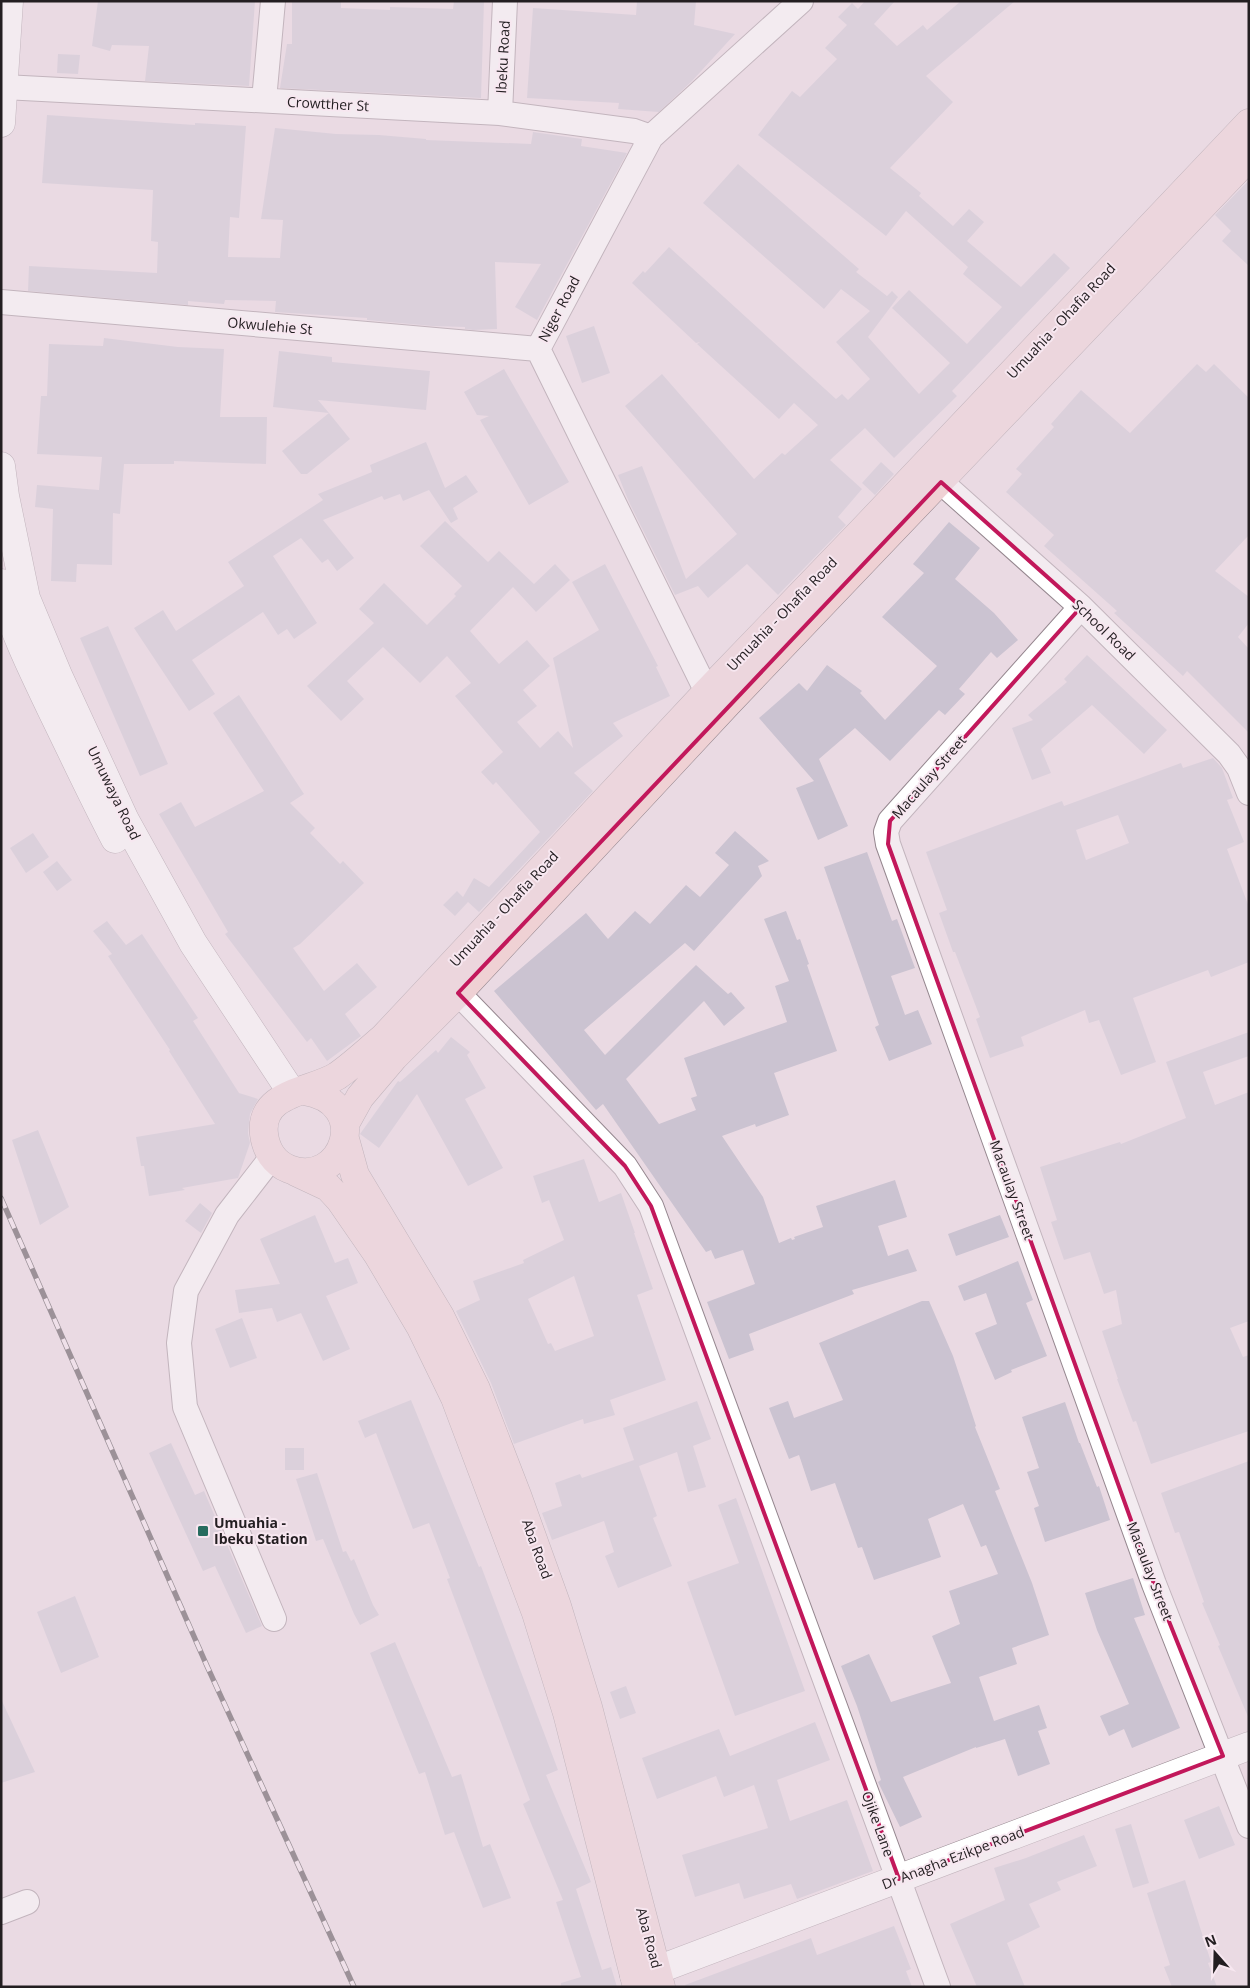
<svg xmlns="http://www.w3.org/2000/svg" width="1250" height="1988" viewBox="0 0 1250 1988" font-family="'Open Sans',sans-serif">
<rect width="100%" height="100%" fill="#eadae3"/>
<!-- building -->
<path fill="#cbc3d1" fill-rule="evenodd" d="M98,1H255L249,86L145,81L149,46L112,45L110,51L92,46Z
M292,1H341V8L390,10V7L453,9L454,1H484L481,98L280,88L287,44H292Z
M637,1H696L694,25L735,34L692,81L659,112L618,109L619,103L527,98L533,8L636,15Z
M865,1H895L874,24L897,46L923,25L927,30L961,1H1015L926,76L953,102L890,168L921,193L919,196L953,226L969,209L984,222L967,241L1021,287L1054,253L1070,268L952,391L957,396L894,458L865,428L830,460L862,489L838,517L846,525L778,595L747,564L708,598L698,586L675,595L629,502L618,475L642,466L686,579L737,534L625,406L662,374L754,479L782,453L785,455L818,425L794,403L779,419L697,344L700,342L696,343L632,283L643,271L645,273L669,247L836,399L842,394L848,400L870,379L836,342L870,311L841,289L824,309L703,203L738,164L859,269L856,272L887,296L892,291L898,297L868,337L919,394L950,363L892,308L909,290L967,344L1002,307L963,274L968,267L906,211L886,236L758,135L792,91L800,97L837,59L825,48L847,25L838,17L852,3L858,9Z
M58,54L80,55L78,74L57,73Z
M47,115L195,125V123L246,126L239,218L230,217L228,257L280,258L283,220L261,219L275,128L336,134L379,135L426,139V140L531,144L533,132L582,139L581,146L627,153L537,320L515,307L541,264L495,262L497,329L473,330L465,329V327L432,326L367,320V318L275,312L276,301L225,300L224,304L188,301V305L28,291L29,266L157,273L158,242L151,241L153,190L42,183Z
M1249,180V266L1222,241L1231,231L1215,215Z
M594,326L610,373L582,383L566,336Z
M104,338L178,347L224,349L220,417H267L266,464L174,461V464H124L120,514L113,513L112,565L77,564L76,582L51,581L53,509L35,507L37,485L99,490L102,457L37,454L41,396H47L49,344L103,346Z
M279,351L332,357V362L430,371L426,410L318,400L329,413L273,407Z
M1197,364L1206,372L1214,364L1249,398V535L1215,571L1249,597V623L1238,637L1249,649V733L1187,671L1183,676L1114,613L1117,611L1044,546L1054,535L1006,492L1022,474L1016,469L1054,427L1051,424L1081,390L1130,433Z
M504,369L569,482L529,505L480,420L489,416L477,415L464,392Z
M329,413L350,439L307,474H301L282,451Z
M426,442L445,488L466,475L478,492L453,508L458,519L451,523L429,490L403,501L400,494L384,500L382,496L323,520L354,558L337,571L328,559L322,563L301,538L273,556L317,623L294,639L287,629L278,635L263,612L192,660L215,694L189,711L134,628L163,610L176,631L244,586L228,562L323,500L318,494L372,472L370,465Z
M881,462L894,474L875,495L862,483Z
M445,521L488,562L499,551L534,584L555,564L570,580L536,612L513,587L470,631L499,664L527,640L550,666L523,690L537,706L517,722L540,748L558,731L573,748L553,658L599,630L572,582L605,564L658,666L656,667L670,696L613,723L623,736L574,773L593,791L479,912L468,902L455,916L443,905L457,891L463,897L474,878L489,887L540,832L496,782L493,785L481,772L503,752L455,696L471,683L447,656L420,683L383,647L347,681L364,699L341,721L307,686L374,623L359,609L384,583L427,625L456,596L454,594L462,586L420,546Z
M949,522L980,548L955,579L994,613L1018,640L997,658L991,652L959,689L965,694L945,715L939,710L890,761L855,728L819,759L848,826L818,840L796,788L814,781L759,718L799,683L807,691L827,665L862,691L860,693L885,720L937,666L882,617L924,573L913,564Z
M108,626L168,764L140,776L80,638Z
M1087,655L1167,730L1144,754L1092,705L1041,749L1051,773L1032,780L1012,728L1033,720L1028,715L1067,682L1064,679Z
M239,695L304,794L290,803L315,828L310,833L340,864L343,861L364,883L300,944L293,948L324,991L357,963L377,987L345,1014L361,1036L327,1061L311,1038L307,1042L225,934L228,932L159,814L181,802L195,827L264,791L213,713Z
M1213,758L1222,768L1233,798L1227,800L1244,842L1227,849L1249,907V962L1211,977L1208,970L1133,998L1156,1062L1121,1075L1099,1020L1089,1023L1085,1010L1021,1037L1024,1046L990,1058L976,1019L980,1017L955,952H953L939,913L947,910L926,852L1062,801L1064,806L1181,763L1183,768ZM1118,815L1129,843L1086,860L1076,830Z
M735,831L769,861L758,866L762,876L694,951L685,943L584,1030L605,1055L696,965L728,994L731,992L745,1008L724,1026L704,1001L626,1079L659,1124L696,1110L691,1098L697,1096L684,1058L787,1022L775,986L789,981L764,919L786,911L797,940L800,939L809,964L807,965L837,1051L774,1073L789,1115L756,1127L755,1124L722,1136L763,1197L779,1243L791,1238L792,1240L795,1239L794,1237L823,1227L816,1206L895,1180L907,1217L878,1226L888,1256L908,1249L917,1271L852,1290L854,1294L749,1334L754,1350L729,1359L707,1302L755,1284L743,1250L715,1259L711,1250L706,1252L603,1104L596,1110L494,991L586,913L608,939L635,911L650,924L686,885L700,897L729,865L715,853Z
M33,833L49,857L26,873L10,848Z
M867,852L892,921L897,919L915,968L891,976L905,1015L918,1010L932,1044L889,1061L875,1027L879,1025L824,867Z
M57,861L72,880L57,891L43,872Z
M107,921L126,945L142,934L198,1018L193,1021L239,1093L258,1099L250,1114L248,1133L250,1143L238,1178L182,1188L185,1190L149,1196L144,1166H141L136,1137L215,1124L169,1051L170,1050L108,956L112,954L93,931Z
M1249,1032V1056L1203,1072L1215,1105L1249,1092V1321L1230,1328L1243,1357L1249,1355V1431L1151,1464L1136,1421L1133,1422L1117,1379H1118L1102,1331L1122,1324L1116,1290L1104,1294L1090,1252L1064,1260L1051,1222L1057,1220L1040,1167L1120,1142L1121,1144L1186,1118L1166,1062Z
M451,1037L470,1052L467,1055L486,1088L465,1099L503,1168L468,1186L417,1094L379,1148L360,1134L398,1081L400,1082L436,1050L438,1053Z
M38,1130L69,1207L40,1225L12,1140Z
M584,1159L599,1202L621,1193L635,1233H634L653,1289L637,1295L666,1380L610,1400L615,1415L584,1424L583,1419L514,1444L491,1383L456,1311L480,1300L473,1281L524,1263L523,1260L564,1240L549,1200L542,1203L533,1176ZM574,1276L594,1336L555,1351L551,1343L548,1344L528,1299Z
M200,1203L212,1213L201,1233L185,1221Z
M315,1215L335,1263L348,1258L358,1283L326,1296L350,1349L323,1361L301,1313L277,1322L272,1308L239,1313L235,1290L280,1284L260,1239Z
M1000,1215L1009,1237L956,1256L948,1234Z
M1018,1261L1033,1300L1026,1303L1047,1356L1011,1370L1012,1372L995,1380L975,1333L997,1324L986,1293L964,1301L958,1286Z
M922,1301H929L953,1356L976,1426L975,1427L1000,1489L995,1491L1032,1583L1049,1635L1012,1648L1017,1664L979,1677L994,1721L1039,1705L1047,1728L1038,1731L1050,1764L1018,1776L1005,1739L976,1748V1747L932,1765L903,1777L922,1817L900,1827L878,1782L881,1780L857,1706L841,1666L869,1654L891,1702L951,1683L932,1636L960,1624L949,1591L998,1574L986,1545L981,1547L963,1504L928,1519L941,1557L874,1580L862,1547L858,1548L835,1483L811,1491L799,1455L789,1459L769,1408L788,1401L794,1418L843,1400L819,1343Z
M242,1318L257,1358L230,1368L215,1329Z
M411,1400L479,1567L481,1566L558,1770L546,1775L591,1882L576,1889L602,1970L611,1967L617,1987H561V1983L581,1977L556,1902L563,1900L523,1804L530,1800L447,1579L450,1578L429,1523L413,1529L376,1433L365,1438L358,1421Z
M697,1401L711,1439L693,1446L706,1487L688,1492L677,1452L639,1466L657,1516L653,1518L672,1566L618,1588L605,1556L614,1552L604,1521L552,1540L542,1513L562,1506L555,1483L580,1474L582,1478L634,1460L623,1428Z
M1065,1402L1079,1443H1080L1097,1487L1099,1486L1110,1520L1045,1542L1034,1508L1039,1506L1027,1472L1039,1468L1022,1417Z
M171,1443L195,1495L204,1491L262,1626L246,1633L215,1566L203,1571L149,1453Z
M285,1448H304V1470H285Z
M1249,1461V1719L1218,1646L1220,1645L1202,1603L1204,1602L1179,1532L1175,1533L1161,1493Z
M317,1473L343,1552L346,1551L351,1561L354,1559L373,1605L379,1615L360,1625L354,1614L323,1539L316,1541L296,1479Z
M736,1498L805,1691L735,1716L687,1582L739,1563L718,1505Z
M1133,1578L1145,1615L1134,1618L1180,1728L1132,1748L1124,1729L1109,1736L1100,1716L1129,1704L1097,1630L1085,1593Z
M75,1596L99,1657L61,1673L37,1612Z
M395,1642L452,1777L461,1774L483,1847L490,1844L511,1898L483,1908L454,1832L445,1835L425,1772L419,1774L370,1653Z
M626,1686L636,1713L620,1719L610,1692Z
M1,1699L35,1772L1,1783Z
M815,1722L830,1760L777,1780L790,1821L847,1800L873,1871L797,1899L791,1884L744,1899L739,1883L695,1897L682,1855L768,1828L754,1785L724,1797L716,1776L657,1799L642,1758L719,1729L730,1756Z
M1219,1806L1235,1845L1199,1859L1184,1820Z
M1131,1824L1149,1883L1133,1888L1115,1829Z
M1084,1835L1097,1866L1057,1882L1061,1890L1029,1904L1040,1927L1007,1943L1025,1987H977L950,1924L1005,1900L994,1868L1026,1858Z
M1185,1880L1211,1962L1208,1963L1217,1987H1172L1164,1967L1170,1965L1147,1893Z
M894,1926L911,1969L906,1971L912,1987H686L685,1985L811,1938L817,1955Z"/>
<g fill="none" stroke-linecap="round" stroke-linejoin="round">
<!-- minor casing -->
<g stroke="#95878f" stroke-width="26">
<path id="minor" d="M4,87L500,113L634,131L651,137
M264,100L273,1
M500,113L505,1
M1,302L538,349
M941,482L1081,607L1229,754L1239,768L1249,793
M1081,607L890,821L886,832L888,844L1154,1584L1249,1826
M707,692L538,349L651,137L801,1
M458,993L625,1166L651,1206L938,1987
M272,1157L227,1215L186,1291L179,1343L185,1407L274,1619
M1,1912L27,1902"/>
</g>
<!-- tertiary casing -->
<g stroke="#95878f" stroke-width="29">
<path id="tertiary" d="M1,123L9,1
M1,466L5,496L26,598L58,675L125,820L193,943L292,1093
M1,583C10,626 33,671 52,711C73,754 93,797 115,839
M634,1975L657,1970L1249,1746"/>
</g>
<!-- secondary casing -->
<g stroke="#95878f" stroke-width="29">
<path id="secondary" d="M304,1091C375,1102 343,1190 289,1169C274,1163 266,1150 264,1134C259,1092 311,1092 337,1076C353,1065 369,1050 384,1037L707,692L862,531L1249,123
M345,1124L360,1097L394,1057L458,993L727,704L1249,157
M345,1139L355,1175L440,1316L476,1389L517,1495L557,1606L588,1707L661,1987
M296,1172L328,1187L340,1200L378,1255L420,1326L455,1398L536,1613L567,1713L637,1987"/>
</g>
<!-- minor -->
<use href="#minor" stroke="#fff" stroke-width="24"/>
<!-- tertiary -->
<use href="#tertiary" stroke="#fff" stroke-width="28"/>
<!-- secondary -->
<use href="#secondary" stroke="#efd1d4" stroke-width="28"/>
<!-- rail casing -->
<g stroke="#3f393d" stroke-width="5.5">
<path id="rail" d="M1,1198L207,1666L354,1987"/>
</g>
<!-- rail -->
<use href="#rail" stroke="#f7e7f0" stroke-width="4" stroke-dasharray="11" stroke-linecap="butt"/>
</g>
<!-- marked area -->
<path d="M0 0H1250V1988H0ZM941,482L1081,607L890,821L888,844L1154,1584L1223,1756L899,1879L651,1206L625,1166L458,993Z" fill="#eadae3" fill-opacity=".55" fill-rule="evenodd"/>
<path fill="none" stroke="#c2185b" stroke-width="4" stroke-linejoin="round" d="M941,482L1081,607L890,821L888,844L1154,1584L1223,1756L899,1879L651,1206L625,1166L458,993Z"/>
<!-- markers -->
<rect fill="#276c5f" stroke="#f7e7f0" stroke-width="2" x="197" y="1525" width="12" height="12" rx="2.5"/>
<g text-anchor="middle" stroke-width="4" stroke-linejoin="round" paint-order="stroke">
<!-- street labels -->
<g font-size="14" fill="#231e21" stroke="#f7e7f0">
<text transform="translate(503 57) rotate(-87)" y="5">Ibeku Road</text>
<text transform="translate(328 104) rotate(3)" y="5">Crowtther St</text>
<text transform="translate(559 309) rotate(-62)" y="5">Niger Road</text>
<text transform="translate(1061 321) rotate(-47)" y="5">Umuahia - Ohafia Road</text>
<text transform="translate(270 326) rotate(5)" y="5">Okwulehie St</text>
<text transform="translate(782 614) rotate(-46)" y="5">Umuahia - Ohafia Road</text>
<text transform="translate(1104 630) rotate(44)" y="5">School Road</text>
<text transform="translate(929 777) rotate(-49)" y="5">Macaulay Street</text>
<text transform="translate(114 793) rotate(64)" y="5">Umuwaya Road</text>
<text transform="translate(504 909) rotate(-47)" y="5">Umuahia - Ohafia Road</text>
<text transform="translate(1012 1190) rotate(70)" y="5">Macaulay Street</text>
<text transform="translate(537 1549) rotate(70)" y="5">Aba Road</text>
<text transform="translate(1150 1571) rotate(69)" y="5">Macaulay Street</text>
<text transform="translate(878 1824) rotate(70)" y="5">Ojike Lane</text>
<text transform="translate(953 1858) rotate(-21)" y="5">Dr Anagha Ezikpe Road</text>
<text transform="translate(649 1938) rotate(75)" y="5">Aba Road</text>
</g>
<!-- poi labels -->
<g font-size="14" font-weight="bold" fill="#231e21" stroke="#f7e7f0" text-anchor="start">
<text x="214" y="1528">Umuahia -<tspan x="214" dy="16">Ibeku Station</tspan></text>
</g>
</g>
<!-- border -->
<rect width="1250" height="1988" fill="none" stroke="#231e21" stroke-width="5"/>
<!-- north arrow -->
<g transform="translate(1215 1953) rotate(340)" stroke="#f7e7f0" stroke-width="4" paint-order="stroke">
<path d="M0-4L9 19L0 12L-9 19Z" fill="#231e21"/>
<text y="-8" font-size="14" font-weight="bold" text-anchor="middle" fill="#231e21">N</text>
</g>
</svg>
